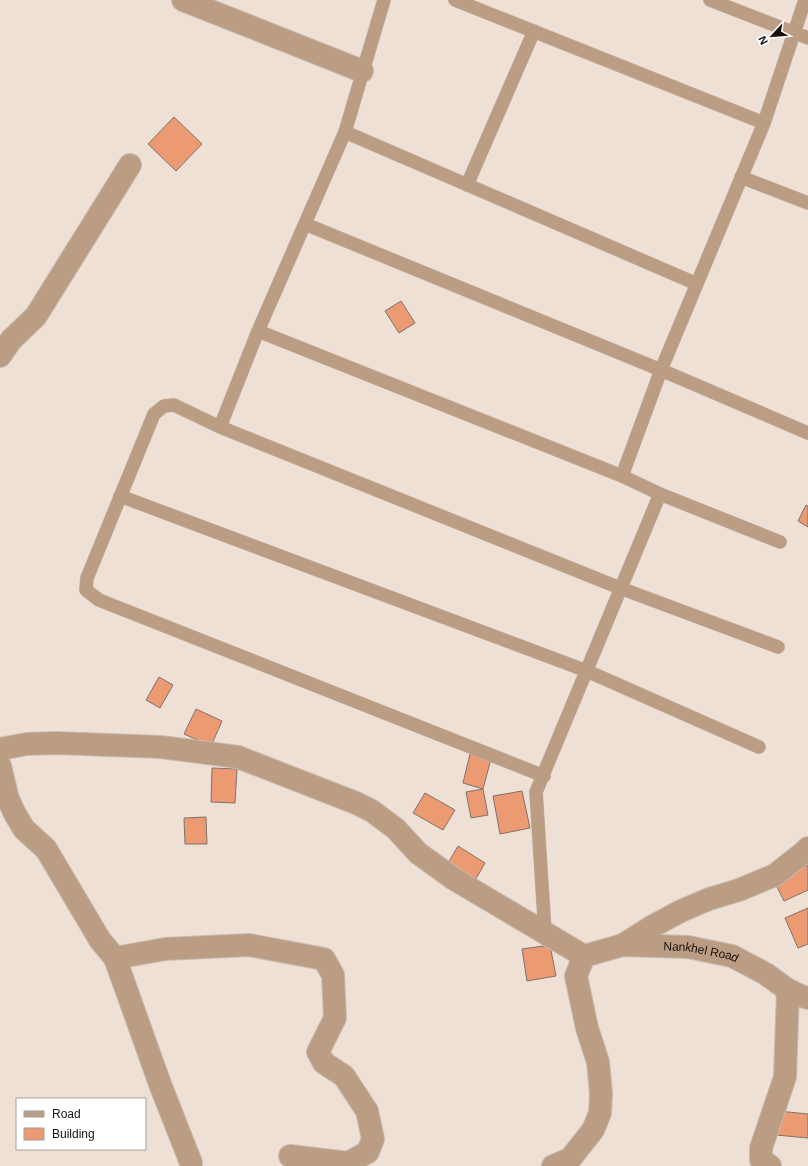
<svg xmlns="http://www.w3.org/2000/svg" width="808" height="1166" viewBox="0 0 808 1166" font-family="Arial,sans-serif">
<rect width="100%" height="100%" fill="#efe0d5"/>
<!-- building -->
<path fill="#eb9a71" stroke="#82726b" d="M174,117L202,144L176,171L148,144Z
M401,301L415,323L399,333L385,311Z
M806,505L808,506V527L798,521Z
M159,677L173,685L160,708L146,700Z
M196,709L222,721L211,746L184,734Z
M470,754L491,759L483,789L463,783Z
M212,768L237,769L235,803L211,802Z
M483,789L488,815L471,818L466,792Z
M522,791L530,828L500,834L493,796Z
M425,793L455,810L443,830L413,813Z
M206,817L207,844H185L184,818Z
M458,846L485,863L474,882L447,865Z
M808,865V890L784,901L774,881Z
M808,908V944L798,948L785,918Z
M550,945L556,976L527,981L522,949Z
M778,1111L808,1114V1138L776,1135Z"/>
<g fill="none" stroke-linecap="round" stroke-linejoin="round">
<!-- service casing -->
<g stroke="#c8bbb1" stroke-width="14">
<path id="service" d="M455,0L764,123
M710,0L808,38
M345,132L697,284
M741,177L808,203
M467,185L534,31
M305,224L661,370L808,433
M258,331L622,476L660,494L780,542
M220,427L258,331L345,132L384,0
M622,476L661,370L764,123L805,0
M120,496L587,671L759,747
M544,776L99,600L86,590L87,578L154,414L164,406L174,405L220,427L620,588L778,647
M545,933L536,792L660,494"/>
</g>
<!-- minor casing -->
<g stroke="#c8bbb1" stroke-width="24">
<g id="minor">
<path d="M183,0L362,71"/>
<path d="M0,356L11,340L36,316L130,165"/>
<path d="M0,749L27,744L56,743L161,747L238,757L356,803L372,811L396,829L418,853L454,879L584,956"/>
<path d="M0,766L8,799L15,814L24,829L46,849L100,940L115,958L160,1084L191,1163"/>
<path d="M623,945L653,926L681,911L709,899L739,890L775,875L803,853L808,848"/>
<path id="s1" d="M584,956L623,945L688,947L732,956L766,974L788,990L801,996L808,998"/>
<path d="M115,958L165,949L249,945L324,959L333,975L335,1018L318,1052L324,1063L344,1076L367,1111L373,1139L368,1152L348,1163L290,1156"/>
<path d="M553,1166L570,1159L593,1130L600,1113L601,1093L598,1062L587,1028L576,976L584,956"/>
<path d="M770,1166L761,1160V1148L785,1077L788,990"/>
</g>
</g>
<!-- service -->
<use href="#service" stroke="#bb9d83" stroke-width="13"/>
<!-- minor -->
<use href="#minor" stroke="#bb9d83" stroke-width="22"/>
</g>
<g text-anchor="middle" stroke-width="3" stroke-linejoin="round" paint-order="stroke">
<!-- street labels -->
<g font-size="12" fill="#16110d" stroke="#fff">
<text dy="4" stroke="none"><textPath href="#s1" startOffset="119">Nankhel Road</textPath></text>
</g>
</g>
<!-- legend -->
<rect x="16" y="1098" width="130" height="52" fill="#ffffff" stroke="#a2a09e"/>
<rect x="24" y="1111" width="20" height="6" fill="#bb9d83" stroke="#a2a09e"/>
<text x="52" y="1118" font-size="12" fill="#16110d">Road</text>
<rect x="24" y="1128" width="20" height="12" fill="#eb9a71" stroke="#a2a09e"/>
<text x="52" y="1138" font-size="12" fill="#16110d">Building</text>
<!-- north arrow -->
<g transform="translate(772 36) rotate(244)" stroke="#ffffff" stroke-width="3" paint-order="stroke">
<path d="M0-3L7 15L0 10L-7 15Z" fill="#16110d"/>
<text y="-6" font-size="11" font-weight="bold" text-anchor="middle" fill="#16110d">N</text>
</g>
</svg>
